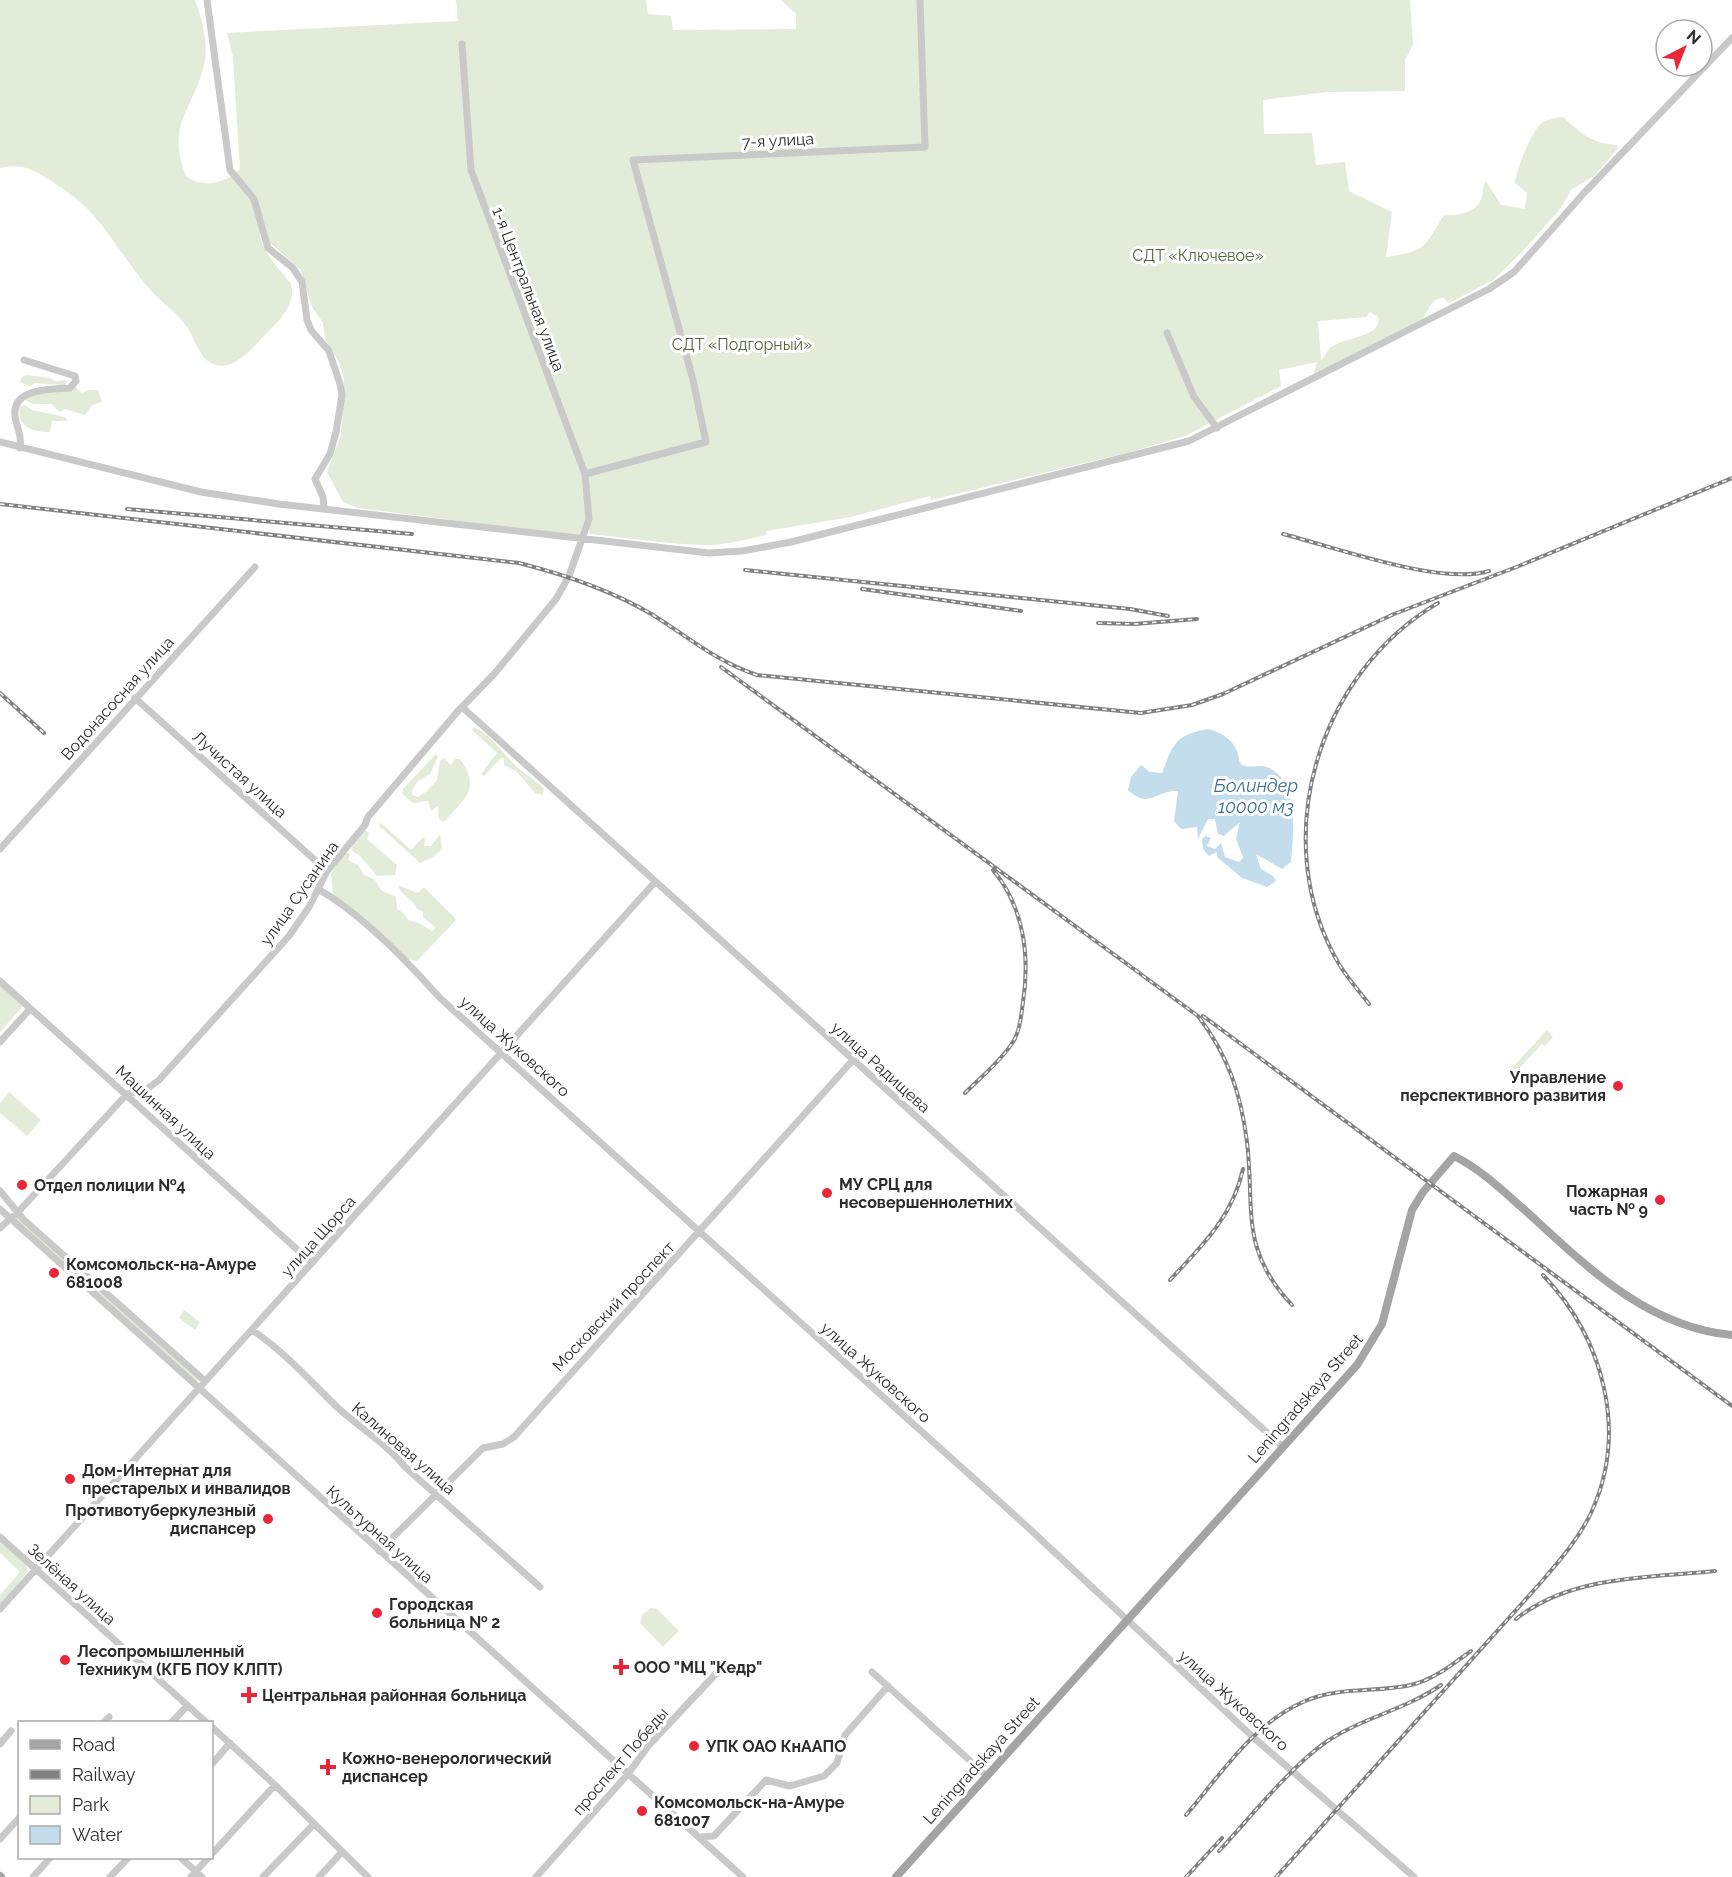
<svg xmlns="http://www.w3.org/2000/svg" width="1732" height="1877" viewBox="0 0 1732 1877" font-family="Raleway,sans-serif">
<rect width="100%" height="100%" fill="#fff"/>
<!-- green -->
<path fill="#e3ebd9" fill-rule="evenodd" d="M0,0H195C202,19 209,44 204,65C194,109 165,124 186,176C202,189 227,183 240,169L233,57L227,33L458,21L456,0H646L648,14L671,16L673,30L796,29V14L781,0H1410L1413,45L1405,60V91L1326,92L1263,100L1264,134L1312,133L1316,165L1345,162L1349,191L1392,212L1386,257C1426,251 1423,249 1444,215C1459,216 1478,213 1482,196C1484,189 1482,187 1486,181L1501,205L1525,209L1527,193L1515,183C1517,168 1528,141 1537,128C1542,120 1554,118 1563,117C1583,135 1591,143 1617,145L1618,148L1595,175L1571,190L1561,208L1522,252L1493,280L1449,303L1444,298C1430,298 1430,310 1422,319C1418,323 1321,372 1314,373L1317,362L1279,370L1281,386L1185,436L1127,453L931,500L930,496L851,517L766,531V535C747,539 726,545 706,545C668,544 629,538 590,534L589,529H581L580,536L358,508L343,502L327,472L341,435L344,379L339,362L325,339L323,323L311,305L301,270L270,243L263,217C251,243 276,264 291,284C296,303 282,318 269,331C255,344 235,373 213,364C199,358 195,339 187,327C176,311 158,300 146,285C110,241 102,212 51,181C33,169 21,163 0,168ZM1369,312L1378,316C1384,337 1343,337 1330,348C1326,352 1325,357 1321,360L1318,321L1367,317Z
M26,375L50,378L56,382L65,380L67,382L65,385L35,383L30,386L20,382L22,377Z
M75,387L82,393L89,390H98L102,402L93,405L85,415L65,409L60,412L51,404H34L25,400C40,388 58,395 75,387Z
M25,405L32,410L65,417L68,421H52L50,432C33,433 16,426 20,407Z
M474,727C493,736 502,753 517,767C526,775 536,780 544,789L542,795L535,793L516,771L504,765V758H501L484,776L481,774L497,753L472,730Z
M436,754L438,757L430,774L417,782L412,791V795L418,797L427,791L437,780L440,761L444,758L451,765L455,759H460C482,789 464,799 444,822L439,819L438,806L431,811L428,801L413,803L402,794L403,789Z
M381,823L411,850L423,837L425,839L424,846H431L440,834L442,849L432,858L420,863L378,825Z
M364,830L369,833L367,839L397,865L395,875L377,876L360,856L352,851L353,843Z
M346,852L350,854L348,860L358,865L363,874L375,880L381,890L396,897L397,909L404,913L408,920L419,923L432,931L436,928L423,917V912L417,909C413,899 400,895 398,885L418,893L424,887L455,918L456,920L417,961L407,959L333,894L331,873Z
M0,985L23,1006L0,1032Z
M1547,1030L1553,1037L1545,1046L1542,1044L1515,1073L1511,1069Z
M9,1092L41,1120L27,1136L0,1113V1103Z
M15,1217H18L199,1380L196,1383L15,1220Z
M184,1310L200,1322L195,1330L179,1318Z
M0,1541L25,1564L28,1571L0,1606V1595L20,1572L0,1553Z
M651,1608L657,1609L679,1631L663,1647L640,1623L643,1614Z"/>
<!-- water -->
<path fill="#c4ddec" d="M1208,729C1220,731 1235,741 1238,754C1239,758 1238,759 1240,763C1246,770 1259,764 1267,767C1301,782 1293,832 1291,862L1282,869L1256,854L1261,869L1273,876L1276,881L1267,887L1242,878L1217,857V852L1209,856L1203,849L1202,839L1205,836L1211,838L1207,846L1215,849L1221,843L1225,857L1239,862L1243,858L1236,838L1240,822L1224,836L1218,834L1215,819H1208L1198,839L1197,827L1181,829L1174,821L1178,791C1155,790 1149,810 1128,790L1131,777L1141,765L1150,772L1162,773C1173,745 1174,735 1208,729Z"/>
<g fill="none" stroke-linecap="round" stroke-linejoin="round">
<!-- minor -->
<path stroke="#c9c9c9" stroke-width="7" d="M207,0L230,170L254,199L268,248L293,268L302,282L307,320L311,330L329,351L340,384L342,395L336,432L330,454L315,479L323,497L324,507
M1167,333L1194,397L1217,428
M0,442L201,492L279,504L709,553L742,551L791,542L1189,441L1489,289L1514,272L1584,193L1732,38
M20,448C22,436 18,431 16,421C7,388 50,389 70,388L76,381L75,376L24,360
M585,474L706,442L693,380L633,160L925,147L920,0
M135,698L327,871
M462,707L1283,1447
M0,849L255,567
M318,889C360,913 407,961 440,998L1021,1521L1253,1737L1414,1877
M0,981L312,1263
M0,1042L30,1009
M0,1191L24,1220L205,1381
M0,1209L743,1877
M0,1228L18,1212L127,1094L144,1091L159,1080L289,936L309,907L327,871L365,825L368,817L458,711L495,673L556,599L569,576L589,519L585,474L471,170L462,44
M252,1330C285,1352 310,1381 338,1408C360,1428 387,1444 405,1467L540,1587
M0,1537L206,1722
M379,1551L483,1448L503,1444L514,1437L853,1060
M0,1609L655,882
M872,1672L987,1776
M104,1722L109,1717
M172,1722L187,1706
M212,1727L275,1785L368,1877
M0,1744L11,1731
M212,1764L230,1743
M700,1837L714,1836L766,1780L790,1786L824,1776L837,1763L845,1735L888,1686
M0,1839L20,1817
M212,1854L275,1785
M181,1858L202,1877
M33,1877L50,1858
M110,1877L128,1858
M191,1877L208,1858
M263,1877L314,1824
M319,1877L341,1853
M536,1877L628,1774L649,1745L726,1663"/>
<!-- major -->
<path stroke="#a4a4a4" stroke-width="8" d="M0,1876L1,1877
M896,1877L1357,1365L1382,1324L1412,1210L1423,1192L1454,1156C1482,1170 1504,1192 1527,1212C1587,1267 1647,1327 1732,1335"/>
<!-- rail casing -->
<g stroke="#818181" stroke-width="4">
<path id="rail" d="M0,504L519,563C566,575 611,590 653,615C688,637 717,662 757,675L1141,713L1192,705L1223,694L1394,614L1519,566L1732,478
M127,509L412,534
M1283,534C1334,547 1441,586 1489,571
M745,570L1130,609L1168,616
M862,589L1021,611
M1098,623L1134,624L1197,619
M721,667L1198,1016C1228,1055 1241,1094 1247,1142C1255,1209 1239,1249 1292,1305
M0,693L44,733
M1369,1004C1359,991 1348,979 1339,964C1267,841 1317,674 1438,603
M1203,1016L1732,1406
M965,1093C980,1078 1001,1061 1013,1042C1020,1031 1021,1016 1023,1002C1030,956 1024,907 993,870
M1170,1280C1202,1246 1233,1216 1243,1169
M1516,1619C1571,1575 1648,1578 1715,1571
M1186,1815C1221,1774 1253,1724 1303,1702C1338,1686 1375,1693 1411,1685C1433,1680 1453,1664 1471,1651
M1219,1851C1250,1818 1290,1767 1326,1742C1361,1718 1405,1710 1441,1685
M1186,1877L1222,1838
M1276,1877L1543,1580C1561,1559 1579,1538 1591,1513C1629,1431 1603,1338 1543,1275"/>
</g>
<!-- rail -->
<use href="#rail" stroke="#fff" stroke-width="1.5" stroke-dasharray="4.5" stroke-linecap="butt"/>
</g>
<!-- markers -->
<g fill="#ea2739" stroke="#fff" stroke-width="2">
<circle cx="1618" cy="1086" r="6"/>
<circle cx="22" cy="1185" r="6"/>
<circle cx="827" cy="1193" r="6"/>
<circle cx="1660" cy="1200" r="6"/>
<circle cx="54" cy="1273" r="6"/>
<circle cx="70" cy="1479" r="6"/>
<circle cx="268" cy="1519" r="6"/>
<circle cx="377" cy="1613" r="6"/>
<circle cx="65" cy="1660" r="6"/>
<path d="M618 1658h6v6h6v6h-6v6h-6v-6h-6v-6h6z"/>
<path d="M246 1686h6v6h6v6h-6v6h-6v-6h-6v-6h6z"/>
<circle cx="694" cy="1746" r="6"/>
<path d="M325 1758h6v6h6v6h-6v6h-6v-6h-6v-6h6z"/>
<circle cx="642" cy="1811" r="6"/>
</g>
<g text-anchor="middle" stroke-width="6" stroke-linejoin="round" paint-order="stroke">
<!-- street labels -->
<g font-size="16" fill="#2c2c2c" stroke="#fff">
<text transform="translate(778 140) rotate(-3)" y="6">7-я улица</text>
<text transform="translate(529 289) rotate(69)" y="6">1-я Центральная улица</text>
<text transform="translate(117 698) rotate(-48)" y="6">Водонасосная улица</text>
<text transform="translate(240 774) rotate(42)" y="6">Лучистая улица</text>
<text transform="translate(299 893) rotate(-55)" y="6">улица Сусанина</text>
<text transform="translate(515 1046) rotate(42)" y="6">улица Жуковского</text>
<text transform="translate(881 1067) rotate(42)" y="6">улица Радищева</text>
<text transform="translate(166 1112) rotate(43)" y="6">Машинная улица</text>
<text transform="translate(318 1236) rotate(-48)" y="6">улица Щорса</text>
<text transform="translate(613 1306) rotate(-47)" y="6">Московский проспект</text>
<text transform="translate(876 1372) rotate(42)" y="6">улица Жуковского</text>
<text transform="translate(1305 1398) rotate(-49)" y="6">Leningradskaya Street</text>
<text transform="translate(404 1448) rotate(41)" y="6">Калиновая улица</text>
<text transform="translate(380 1534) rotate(42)" y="6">Культурная улица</text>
<text transform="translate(72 1584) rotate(42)" y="6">Зелёная улица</text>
<text transform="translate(1234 1700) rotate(42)" y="6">улица Жуковского</text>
<text transform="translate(981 1760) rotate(-48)" y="6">Leningradskaya Street</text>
<text transform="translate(620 1761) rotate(-49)" y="6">проспект Победы</text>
</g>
<!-- park labels -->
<g font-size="16" fill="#506939" stroke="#fff">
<text x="1198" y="261">СДТ «Ключевое»</text>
<text x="742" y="350">СДТ «Подгорный»</text>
</g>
<!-- poi labels -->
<g font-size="16" font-weight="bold" fill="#2c2c2c" stroke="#fff" text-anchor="start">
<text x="1606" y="1083" text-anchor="end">Управление<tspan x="1606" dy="18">перспективного развития</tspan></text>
<text x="839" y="1190">МУ СРЦ для<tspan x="839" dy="18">несовершеннолетних</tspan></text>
<text x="34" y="1191">Отдел полиции №4</text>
<text x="1648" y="1197" text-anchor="end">Пожарная<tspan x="1648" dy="18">часть № 9</tspan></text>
<text x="66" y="1270">Комсомольск-на-Амуре<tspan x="66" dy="18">681008</tspan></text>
<text x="82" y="1476">Дом-Интернат для<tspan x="82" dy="18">престарелых и инвалидов</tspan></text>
<text x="256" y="1516" text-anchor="end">Противотуберкулезный<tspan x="256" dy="18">диспансер</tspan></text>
<text x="389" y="1610">Городская<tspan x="389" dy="18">больница № 2</tspan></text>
<text x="77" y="1657">Лесопромышленный<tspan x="77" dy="18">Техникум (КГБ ПОУ КЛПТ)</tspan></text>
<text x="634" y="1673">ООО "МЦ "Кедр"</text>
<text x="262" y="1701">Центральная районная больница</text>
<text x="706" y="1752">УПК ОАО КнААПО</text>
<text x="342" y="1764">Кожно-венерологический<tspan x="342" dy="18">диспансер</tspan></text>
<text x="654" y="1808">Комсомольск-на-Амуре<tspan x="654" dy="18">681007</tspan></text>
</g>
<!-- water labels -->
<g font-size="18" font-style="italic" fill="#396f90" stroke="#fff">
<text x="1256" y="792">Болиндер<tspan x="1256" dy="21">10000 м3</tspan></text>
</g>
</g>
<!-- legend -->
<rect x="18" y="1721" width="195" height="138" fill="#ffffff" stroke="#ababab" stroke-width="1.5"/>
<rect x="30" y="1740" width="30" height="9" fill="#a4a4a4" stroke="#ababab" stroke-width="1.5"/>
<text x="72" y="1751" font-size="18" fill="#2c2c2c">Road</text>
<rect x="30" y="1770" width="30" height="9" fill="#818181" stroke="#ababab" stroke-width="1.5"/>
<text x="72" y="1781" font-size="18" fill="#2c2c2c">Railway</text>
<rect x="30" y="1796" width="30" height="18" fill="#e3ebd9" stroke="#ababab" stroke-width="1.5"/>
<text x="72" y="1811" font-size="18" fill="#2c2c2c">Park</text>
<rect x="30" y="1826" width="30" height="18" fill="#c4ddec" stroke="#ababab" stroke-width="1.5"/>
<text x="72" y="1841" font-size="18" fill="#2c2c2c">Water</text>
<!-- north arrow -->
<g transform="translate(1684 48) rotate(42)"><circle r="28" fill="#ffffff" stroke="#ababab" stroke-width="1.5"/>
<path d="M0-4.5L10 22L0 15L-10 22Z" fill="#ea2739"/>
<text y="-9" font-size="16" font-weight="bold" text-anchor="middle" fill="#2c2c2c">N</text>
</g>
</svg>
